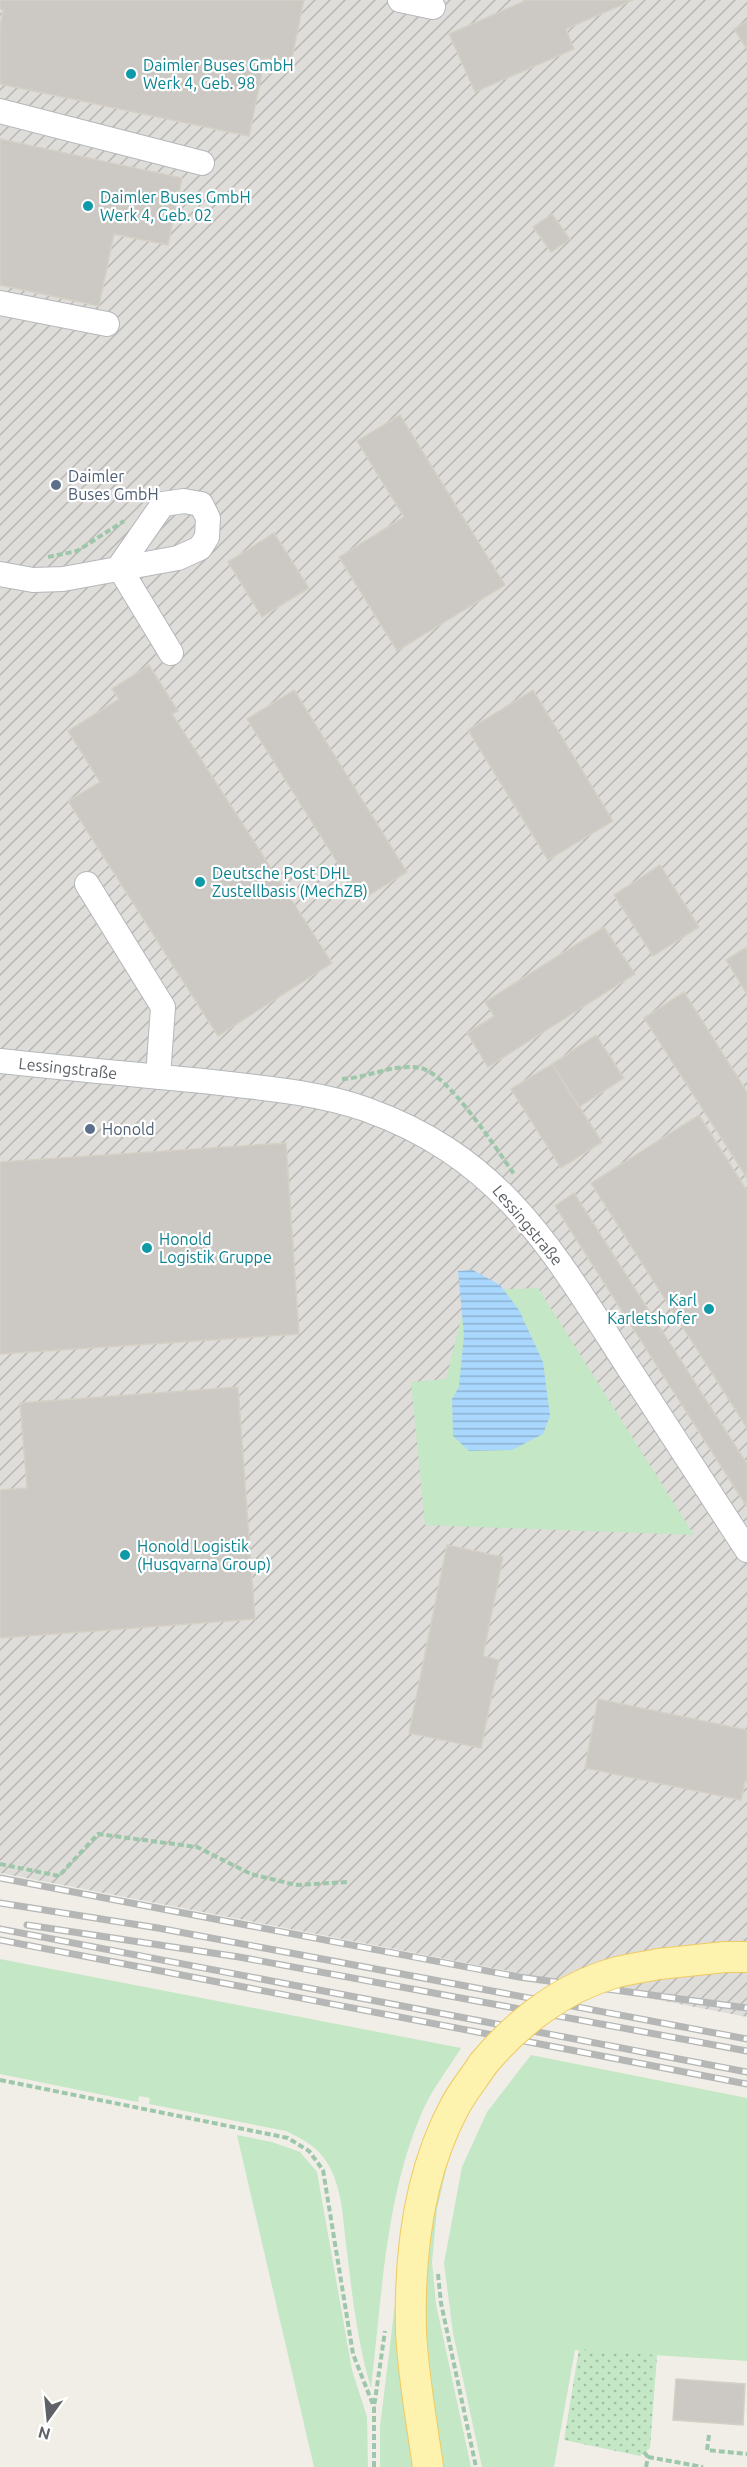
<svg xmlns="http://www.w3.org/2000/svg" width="747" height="2467" viewBox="0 0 747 2467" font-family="Ubuntu,sans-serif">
<defs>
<pattern id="industrial-furrows" width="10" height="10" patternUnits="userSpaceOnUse" patternTransform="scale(1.5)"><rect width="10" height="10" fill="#dfddd9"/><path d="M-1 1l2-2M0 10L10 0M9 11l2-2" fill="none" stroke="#b8b7b4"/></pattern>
<pattern id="park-dots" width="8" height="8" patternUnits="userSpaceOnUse" patternTransform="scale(1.5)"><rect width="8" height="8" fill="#c4e7c5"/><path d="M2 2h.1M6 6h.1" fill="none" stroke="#a2bfa4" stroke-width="1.8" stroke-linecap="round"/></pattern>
<pattern id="water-rules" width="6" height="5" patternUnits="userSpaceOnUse" patternTransform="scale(1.5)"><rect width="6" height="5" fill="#a9d7fd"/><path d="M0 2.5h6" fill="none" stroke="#8db2d1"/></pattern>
</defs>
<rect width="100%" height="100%" fill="#f0eee7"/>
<!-- industrial -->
<path fill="url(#industrial-furrows)" d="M0,0H747V2017L0,1873Z"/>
<!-- green -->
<path fill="#c4e7c5" d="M538,1288L694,1535L425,1525L411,1382L446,1379L468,1291Z
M0,1959L461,2048C449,2068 432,2089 423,2110C385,2196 382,2296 371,2388C357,2341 352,2293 346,2244C343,2218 342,2188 328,2164C318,2147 303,2139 286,2131L149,2104L150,2098L139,2096L138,2102L0,2074Z
M531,2055L747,2098V2361L575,2350L554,2467H482L453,2333L444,2263L462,2167L487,2112Z
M237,2135L272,2142L300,2152L317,2172L352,2370L367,2417L368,2467H314Z
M447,2166L437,2209L432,2262L436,2304L471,2467H440L424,2307L433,2207L441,2171Z
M397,2288L415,2467H380V2427Z"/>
<!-- park -->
<path fill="url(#park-dots)" d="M579,2349L657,2355L650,2448L640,2456L564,2440Z"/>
<!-- water -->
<path fill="url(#water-rules)" d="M473,1270L500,1285L519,1310L543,1362L550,1416L543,1434L512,1450L469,1451L453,1436L452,1399L459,1387L464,1335L458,1271Z"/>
<!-- building -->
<path fill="#ccc9c4" stroke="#d5d0c5" stroke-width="1.5" d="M0,0H304L291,63L265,58L249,136L0,84V26L3,10L0,9Z
M527,0H633L566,29L574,49L475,92L449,34Z
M747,21V49L734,29Z
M0,139L182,178L168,245L114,234L99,306L0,285Z
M552,214L570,239L551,252L533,227Z
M400,415L505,585L397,651L339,557L404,517L357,441Z
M274,533L309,588L262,617L228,562Z
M149,665L178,711L172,714L332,963L218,1036L68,801L100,782L68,731L119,699L112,689Z
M294,690L407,872L361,900L247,719Z
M533,690L613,821L548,860L468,730Z
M660,865L699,927L653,956L614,895Z
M604,927L635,974L488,1067L467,1033L494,1016L485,1002Z
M747,947V994L726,960Z
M684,992L747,1092V1178L644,1018Z
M596,1035L624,1078L579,1107L552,1064Z
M552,1064L602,1142L561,1168L511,1089Z
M699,1115L747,1191V1428L591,1183Z
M286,1143L299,1334L0,1354V1162Z
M574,1193L747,1464V1507L555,1206Z
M238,1387L255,1619L0,1638V1490L27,1488L20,1403Z
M447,1545L503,1557L483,1656L499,1660L481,1748L409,1733Z
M598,1699L747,1730V1782L745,1781L741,1800L585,1768Z
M676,2379L745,2384L743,2425L673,2420Z"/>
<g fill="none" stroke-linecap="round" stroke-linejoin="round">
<!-- minor casing -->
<g stroke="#b4b7bb" stroke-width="26">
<path id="minor" d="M400,0L433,7
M0,111L202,163
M0,303L107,324
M119,567L171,653
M0,574L33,580L63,579L178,558L200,548L207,537L208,518L201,504L184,501L163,504L119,567
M87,884L163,1007L158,1077
M0,1061C71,1069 142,1075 212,1082C263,1088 316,1092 365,1109C503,1158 553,1251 628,1367C667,1428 707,1489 747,1550"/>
</g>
<!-- major casing -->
<g stroke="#efca61" stroke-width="32">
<path id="major" d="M659,1964L725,1957H747
M428,2467C422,2423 413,2376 411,2331C409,2256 419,2173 455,2106C463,2091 474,2078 483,2064"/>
</g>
<!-- path -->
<path stroke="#9dc7aa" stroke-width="4" stroke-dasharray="6 3" stroke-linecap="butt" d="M48,557L77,551L124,521
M342,1079C368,1078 394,1063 420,1068C447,1072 497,1150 514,1174
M0,1864L59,1876L98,1834L197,1847L251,1874L296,1885L348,1882
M0,2080L288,2138L309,2151L323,2170L353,2354L374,2407
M438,2274L441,2303L476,2467
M709,2435L707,2450L747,2454
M644,2452L648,2457
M648,2457L703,2467
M374,2467V2407L385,2331
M646,2467L648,2457"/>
<!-- minor -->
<use href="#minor" stroke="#fff" stroke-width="24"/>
<!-- major -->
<use href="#major" stroke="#fdf2ae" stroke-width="30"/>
<!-- rail casing -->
<g stroke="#b5b6b6" stroke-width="7">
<path id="rail" d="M0,1878L519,1977L747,2008
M0,1903L158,1928L747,2039
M27,1925L239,1957L747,2051
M0,1929L747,2072
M0,1940L747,2084"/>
</g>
<!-- rail -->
<use href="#rail" stroke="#fff" stroke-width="4.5" stroke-dasharray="14" stroke-linecap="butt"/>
<!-- major-bridge casing -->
<g stroke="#efca61" stroke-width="32" stroke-linecap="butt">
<path id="major-bridge" d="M483,2064C517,2023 562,1988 614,1973C628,1969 644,1967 659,1964"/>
</g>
<!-- major-bridge -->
<use href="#major-bridge" stroke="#fdf2ae" stroke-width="30"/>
</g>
<!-- markers -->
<g fill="#0f9aa8" stroke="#fff" stroke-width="2">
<circle cx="131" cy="74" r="6"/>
<circle cx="88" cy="206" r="6"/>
<circle cx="200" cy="882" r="6"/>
<circle cx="147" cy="1248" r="6"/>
<circle cx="709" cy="1309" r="6"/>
<circle cx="125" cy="1555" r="6"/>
</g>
<g fill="#5c6f8a" stroke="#fff" stroke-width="2">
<circle cx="56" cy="485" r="6"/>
<circle cx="90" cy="1129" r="6"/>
</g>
<g text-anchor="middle" stroke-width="4.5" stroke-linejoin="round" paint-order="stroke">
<!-- culture labels -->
<g font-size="16" fill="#0d838f" stroke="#fff" text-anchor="start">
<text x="143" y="71">Daimler Buses GmbH<tspan x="143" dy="18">Werk 4, Geb. 98</tspan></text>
<text x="100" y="203">Daimler Buses GmbH<tspan x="100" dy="18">Werk 4, Geb. 02</tspan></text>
<text x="212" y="879">Deutsche Post DHL<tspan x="212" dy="18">Zustellbasis (MechZB)</tspan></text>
<text x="159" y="1245">Honold<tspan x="159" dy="18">Logistik Gruppe</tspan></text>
<text x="697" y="1306" text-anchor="end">Karl<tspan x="697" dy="18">Karletshofer</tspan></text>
<text x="137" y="1552">Honold Logistik<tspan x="137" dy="18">(Husqvarna Group)</tspan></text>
</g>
<!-- service labels -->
<g font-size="16" fill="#4e5e75" stroke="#fff" text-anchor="start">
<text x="68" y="482">Daimler<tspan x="68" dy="18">Buses GmbH</tspan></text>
<text x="102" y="1135">Honold</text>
</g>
<!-- street labels -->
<g font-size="16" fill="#5e6266" stroke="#fff">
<text transform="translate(68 1068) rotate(6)" y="6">Lessingstraße</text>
<text transform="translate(528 1225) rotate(50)" y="6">Lessingstraße</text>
</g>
</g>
<!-- north arrow -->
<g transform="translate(48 2419) rotate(195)" stroke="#ffffff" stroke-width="4.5" paint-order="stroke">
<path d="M0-4.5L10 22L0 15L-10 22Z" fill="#5e6266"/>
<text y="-9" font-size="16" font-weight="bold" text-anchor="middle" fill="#5e6266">N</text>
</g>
</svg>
